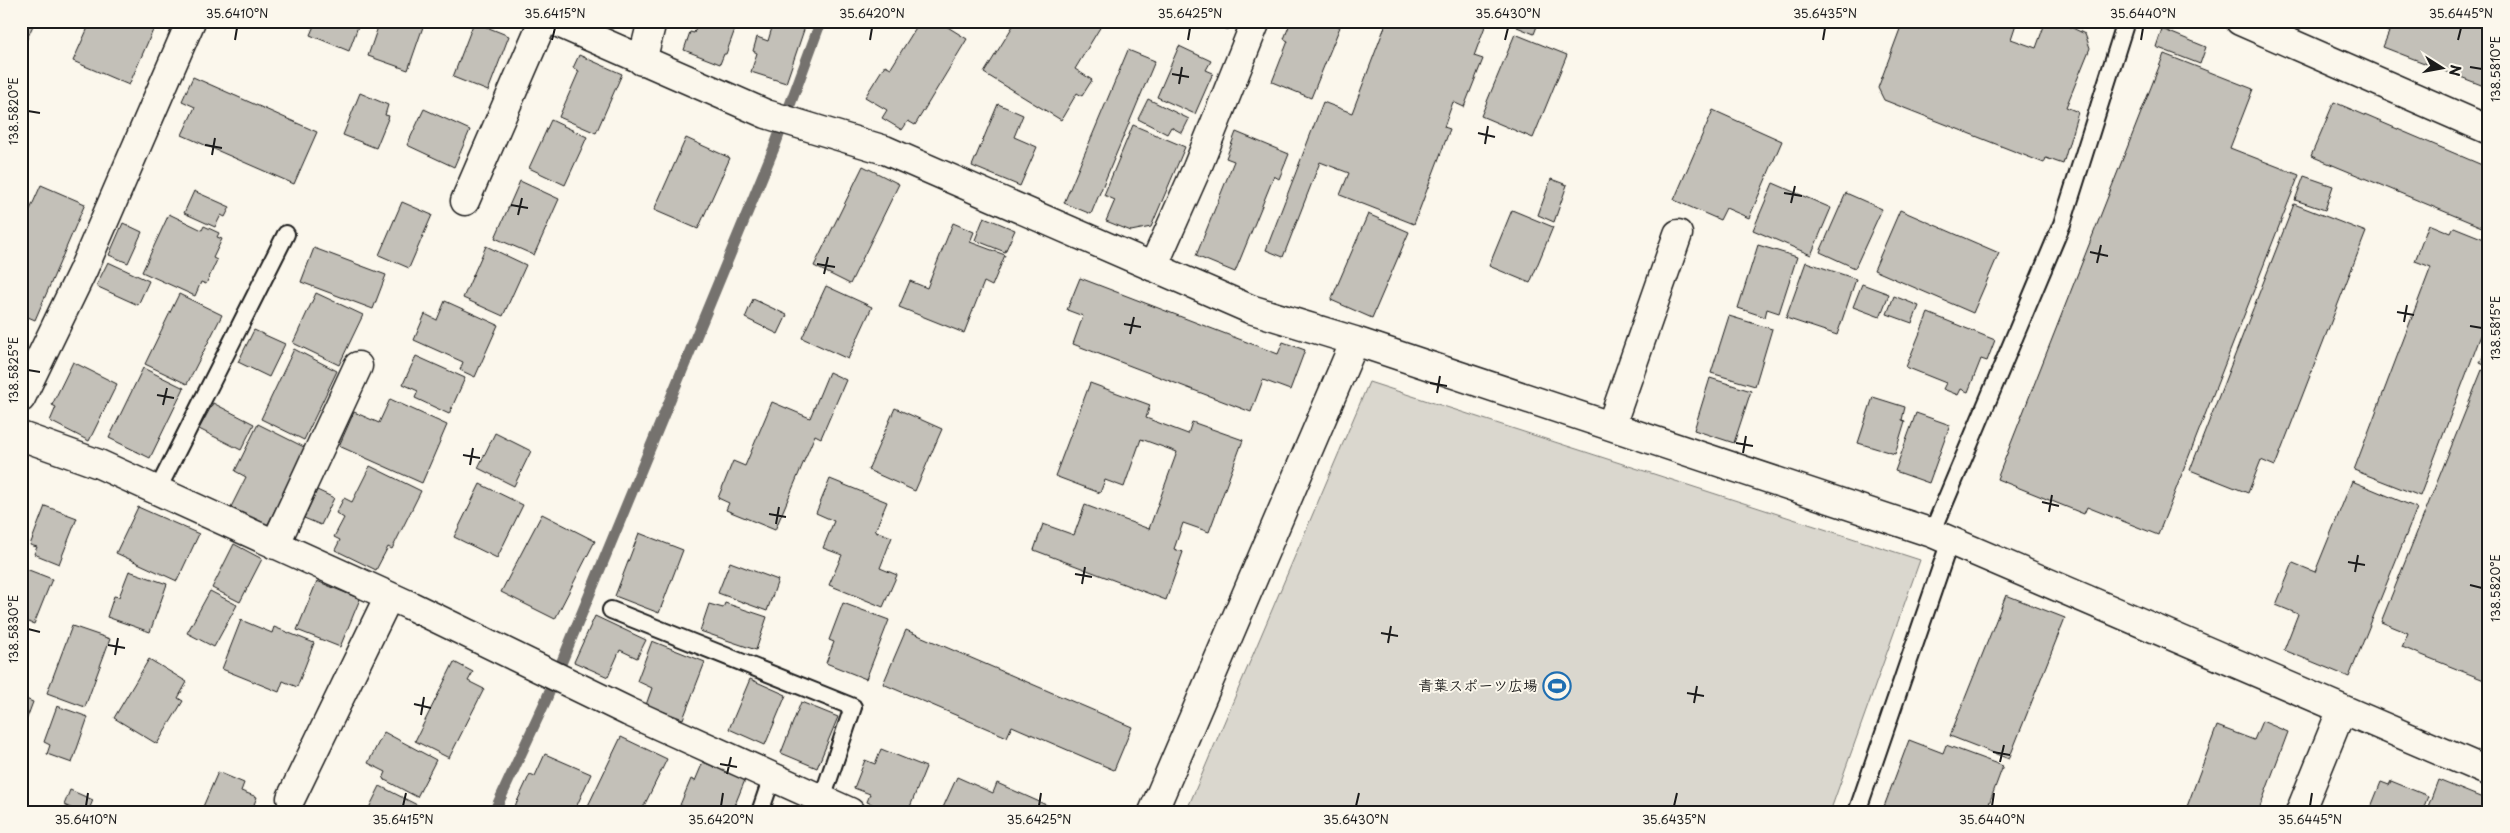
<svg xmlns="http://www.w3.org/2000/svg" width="2510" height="833" viewBox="0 0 2510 833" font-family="'Playpen Sans','Klee One',sans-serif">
<rect width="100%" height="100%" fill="#fbf7ec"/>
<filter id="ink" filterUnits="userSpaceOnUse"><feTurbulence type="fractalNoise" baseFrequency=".02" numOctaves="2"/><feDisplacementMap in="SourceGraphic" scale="10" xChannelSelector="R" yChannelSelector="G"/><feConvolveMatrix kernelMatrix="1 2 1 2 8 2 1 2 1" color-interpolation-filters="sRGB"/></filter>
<g filter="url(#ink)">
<!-- green -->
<path fill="#dad7ce" stroke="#7b7a75" d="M1369,382L1920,560L1830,812H1186Z"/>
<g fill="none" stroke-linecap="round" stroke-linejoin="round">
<!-- stream -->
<path stroke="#74726e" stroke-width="11" d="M494,812L546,700L774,148L821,21"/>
</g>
<!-- building -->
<path fill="#c3c0b8" stroke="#1c1c1c" d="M21,21H35L21,52Z
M91,21H157L129,85L73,61Z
M316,21H360L349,51L310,35Z
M380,21H425L408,70L368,56Z
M698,21H738L726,54H724L720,64L684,50L690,32L694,33Z
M774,21H807L786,83L751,72L757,53L753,51L757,37L768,41Z
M920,21H938L967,39L915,125L908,121L902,130L882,118L887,110L865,97L885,65L891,68Z
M1016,21H1104L1075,69L1092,80L1082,96L1077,93L1061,120L984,73Z
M1209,21H1232L1228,30Z
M1291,21H1327L1340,27L1311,98L1272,82L1288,41L1284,39Z
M1387,21H1487L1474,56L1483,59L1464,107L1453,102L1444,127L1450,129L1414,224L1340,195L1349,173L1320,162L1283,257L1266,250L1323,102L1352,113Z
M1519,21H1539L1534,34L1517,27Z
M1903,21H1974L1988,27L1990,21H2017L2011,39L2036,48L2044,26L2058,21L2085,34L2090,48L2066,107L2078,112L2063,164L2046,158L2044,163L1884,100L1878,88Z
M2362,21H2489V88L2383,47L2389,32Z
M474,22L509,36L488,91L453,77Z
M2162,29L2206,47L2200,64L2156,47Z
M1515,34L1567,55L1533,138L1481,116Z
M1179,46L1211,61L1206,70L1213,73L1195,114L1157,97Z
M1128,50L1155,61L1091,214L1064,203Z
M2164,54L2253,89L2230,148L2299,175L2158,535L2087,507L2084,514L1997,479Z
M579,55L622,74L596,133L559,117L579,71L573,68Z
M193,77L317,132L294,184L182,135L195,107L182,101Z
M360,93L388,105L385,115L389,116L376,148L343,135Z
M1148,99L1189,119L1182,133L1171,127L1167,134L1138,119Z
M2334,102L2489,168V230L2311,156Z
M998,104L1023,115L1014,137L1037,147L1020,186L972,166Z
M424,109L470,130L454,167L407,145Z
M1713,110L1782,141L1749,218L1726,208L1720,220L1674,200Z
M551,120L587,137L565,185L529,168Z
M1133,125L1185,147L1151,227L1131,231L1106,221L1115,200L1104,195Z
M1236,132L1289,154L1279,179L1274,176L1235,272L1196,256L1234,161L1226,158Z
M686,138L730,158L698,229L654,210Z
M863,166L899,184L850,284L814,266Z
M2304,176L2333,186L2325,210L2295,200Z
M1551,179L1567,185L1554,222L1538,215Z
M520,181L559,199L534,255L495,238Z
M1773,183L1831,208L1811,255L1753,230Z
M41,185L85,204L35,320L21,314V230Z
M194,191L230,207L225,217L221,215L215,227L184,213Z
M1846,193L1882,209L1855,268L1820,252Z
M402,202L432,215L409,268L379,255Z
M2294,204L2366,232L2275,466L2261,460L2248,493L2190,470Z
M1512,210L1553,227L1530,283L1489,266Z
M1900,210L1999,253L1973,313L1874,270Z
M169,214L202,230L204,226L219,233L217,237L222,239L213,258L217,260L206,284L201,282L195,296L142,272Z
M1368,214L1409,232L1372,318L1331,300Z
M984,217L1015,230L1005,252L975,240Z
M123,223L142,232L128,263L109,255Z
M953,223L974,232L970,242L1005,255L992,286L984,282L964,333L899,307L910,281L927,288Z
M2429,224L2451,233L2454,227L2489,241V314L2420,496L2354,470L2431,267L2415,261Z
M1758,245L1797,257L1779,313L1767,309L1765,317L1738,308Z
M486,246L526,265L503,316L463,298Z
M314,248L386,275L373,309L301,282Z
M108,262L149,281L138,305L96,286Z
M1806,262L1856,279L1837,335L1786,318Z
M1080,278L1278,354L1283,342L1305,350L1290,390L1263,380L1251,412L1073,344L1083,316L1067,310Z
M1862,284L1889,294L1880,317L1853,307Z
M826,286L872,307L848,359L802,338Z
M316,293L363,315L339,365L293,343Z
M179,294L222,315L187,384L145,364Z
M1894,296L1919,306L1912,323L1887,314Z
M753,299L787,315L778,334L745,318Z
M445,301L498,325L475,377L460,370L463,362L414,340L425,314L437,320Z
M1928,313L1995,340L1987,361L1981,359L1968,392L1961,389L1958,395L1943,389L1946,383L1906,367Z
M1729,316L1772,329L1755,386L1711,373Z
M254,330L285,344L269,377L238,362Z
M2489,341V367L2480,363Z
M294,349L337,371L304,440L261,419Z
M416,356L465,378L449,414L415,398L418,391L403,384Z
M73,362L117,384L89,441L50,421L56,407L52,405Z
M143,368L184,388L150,458L109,438Z
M2482,370L2489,373V682L2402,647L2408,633L2381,622Z
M829,372L846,380L821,438L815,435L775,530L726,510L729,503L718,498L733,461L745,466L772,402L810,418Z
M1710,378L1751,391L1734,443L1694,430Z
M1090,383L1150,405L1146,418L1188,434L1192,422L1243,440L1209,532L1183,523L1174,549L1183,552L1166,600L1034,550L1043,524L1074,535L1085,505L1149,529L1177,452L1141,439L1124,487L1105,480L1100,493L1055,476Z
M1873,397L1905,407L1902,420L1905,421L1895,454L1858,443Z
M390,399L447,425L422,483L339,446L354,412L379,423Z
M213,403L254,424L241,450L199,429Z
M895,408L942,429L915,491L868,470Z
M1916,413L1950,425L1929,483L1895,471Z
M258,424L306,448L267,526L231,507L246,477L235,471Z
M495,433L531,451L514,486L478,468Z
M370,466L421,491L392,549L388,547L376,570L335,550L340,540L334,537L344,518L336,513L344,498L352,502Z
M830,479L887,502L875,531L892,537L880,568L897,575L883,607L829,585L842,555L823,548L834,521L816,513Z
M2352,481L2417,508L2349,677L2284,650L2298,614L2276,605L2293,563L2315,572Z
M480,484L523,505L497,558L454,537Z
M317,490L334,498L321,525L304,518Z
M45,506L77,518L59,564L34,554L37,547L30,545Z
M138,507L199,534L177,581L116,553Z
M542,514L595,541L555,619L501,592Z
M639,533L683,550L659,613L615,596Z
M234,544L262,559L240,602L212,588Z
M730,562L778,580L767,611L718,593Z
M21,567L52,579L34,624L21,619Z
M129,571L167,584L150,632L107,617L114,596L119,597Z
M317,581L360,599L340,647L297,630Z
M210,591L237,605L214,647L187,633Z
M2006,595L2065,618L2009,759L1950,736Z
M725,603L767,617L756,650L700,631L709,604L723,608Z
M843,603L889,620L866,679L826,663L834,642L829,640Z
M595,616L646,640L637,658L620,650L608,677L574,662Z
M241,620L272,633L274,627L314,643L297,687L283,681L279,692L222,669Z
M72,626L110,639L85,707L47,693Z
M906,630L1132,727L1114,770L1012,726L1007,737L883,684Z
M21,637L27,639L21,653Z
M652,641L705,662L683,719L646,705L652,688L637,681Z
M149,659L187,682L178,698L183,701L157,744L114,718Z
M454,662L473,672L468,681L484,689L449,758L415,741Z
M750,679L786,695L765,745L729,729Z
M21,697L33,702L21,734Z
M801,702L838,717L817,768L781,753Z
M57,706L88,717L72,763L47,754L50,745L44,742Z
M2262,721L2288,732L2258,812H2185L2217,726L2254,740Z
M384,732L436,760L417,797L383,779L386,772L368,763Z
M621,737L667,759L641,812H585Z
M1909,740L1943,753L1946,745L2003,766L1986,812H1882Z
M881,749L926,767L908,812H891L867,802L870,794L854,788L865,760L875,764Z
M545,754L591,774L574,812H523L514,808L530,774L535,776Z
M703,762L745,780L732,812H695L680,805L691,779L695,781Z
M218,772L244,783L241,791L257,797L251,812H208L202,809Z
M957,777L993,793L997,783L1062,812H941Z
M2438,780L2485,799L2480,812H2426Z
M2391,781L2428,796L2422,812H2369L2381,782L2389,785Z
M380,786L423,808L421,812H367Z
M70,790L93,800L88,812H80L64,805Z"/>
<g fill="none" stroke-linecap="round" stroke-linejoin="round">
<!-- service casing -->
<g stroke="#1c1c1c" stroke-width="20">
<path id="service" d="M157,491L286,234
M1932,533L2062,224L2126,21
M611,610L853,707L822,799
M760,812L772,777
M1857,812L1950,541"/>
</g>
<!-- minor casing -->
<g stroke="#1c1c1c" stroke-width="31">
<path id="minor" d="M554,21L766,114L885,150L1250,309L1355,341L1932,533L2489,772
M2240,21L2489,130
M642,61L652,21
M465,201L543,21
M1153,267L1197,168L1256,21
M21,398L83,270L191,21
M1611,426L1678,234
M21,436L99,464L409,605L629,712L850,812
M275,545L358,366
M291,798L389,596
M1153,812L1355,341
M2300,812L2342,709"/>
</g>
<!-- service -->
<use href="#service" stroke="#fbf7ec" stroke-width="16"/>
<!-- minor -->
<use href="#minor" stroke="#fbf7ec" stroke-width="28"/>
</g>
</g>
<!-- ticks -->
<path fill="none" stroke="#1c1c1c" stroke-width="2" d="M235,40L237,28M552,40L555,28M870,40L872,28M1188,40L1190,28M1505,40L1508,28M1823,40L1825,28M2141,40L2143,28M2458,40L2461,28M2470,67L2482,69M1172,74L1189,77M1179,84L1182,67M28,111L40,113M1478,133L1495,137M1485,144L1488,126M205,145L222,148M212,155L215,138M1784,193L1802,196M1791,203L1795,186M511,205L528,208M518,215L522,198M2090,252L2108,256M2097,263L2101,245M817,264L835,267M824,274L828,257M2397,312L2414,315M2404,322L2407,305M1124,324L1141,327M2470,326L2482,328M1130,334L1134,317M28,370L40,372M1430,383L1447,386M1437,393L1440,376M157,395L174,398M163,405L167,388M1736,443L1753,446M1743,453L1746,436M463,455L480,458M470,465L473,448M2042,502L2059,506M2049,512L2052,495M769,514L786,517M776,524L779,507M2348,562L2365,565M2355,572L2358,555M1075,574L1092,577M1082,584L1085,567M2470,585L2482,588M28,629L40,632M1381,633L1398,636M1388,643L1391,626M108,645L125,648M115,655L118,638M1687,693L1704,696M1694,703L1697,686M414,704L431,708M421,715L424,697M1993,752L2010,755M2000,762L2004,745M720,764L737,767M727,774L731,757M86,806L88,793M403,806L406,793M721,806L723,793M1039,806L1041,793M1356,806L1359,793M1674,806L1677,793M1992,806L1994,793M2310,806L2312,793"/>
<!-- icons -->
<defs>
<g id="stadium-ring" transform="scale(1.4375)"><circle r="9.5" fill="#fbf7ec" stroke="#1f6fb2" stroke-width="1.5"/><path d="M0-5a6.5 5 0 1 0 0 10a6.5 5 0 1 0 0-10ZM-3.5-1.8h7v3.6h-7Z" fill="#1f6fb2"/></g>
</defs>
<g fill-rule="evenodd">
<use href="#stadium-ring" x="1557" y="686"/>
</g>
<g text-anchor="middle" stroke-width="4" stroke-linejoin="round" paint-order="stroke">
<!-- poi labels -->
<g font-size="15" font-weight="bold" fill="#1c1c1c" stroke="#fbf7ec" text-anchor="end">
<text x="1538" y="691">青葉スポーツ広場</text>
</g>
</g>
<!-- margin -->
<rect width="2510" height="833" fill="none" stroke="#fbf7ec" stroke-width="55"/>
<!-- north arrow -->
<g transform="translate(2442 68) rotate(101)" stroke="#fbf7ec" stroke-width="4" paint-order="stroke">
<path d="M0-4L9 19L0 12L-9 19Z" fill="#1c1c1c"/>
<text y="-8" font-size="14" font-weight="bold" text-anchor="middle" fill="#1c1c1c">N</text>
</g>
<rect x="28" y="28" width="2454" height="778" fill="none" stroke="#1c1c1c" stroke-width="2"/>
<g font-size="12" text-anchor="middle" fill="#1c1c1c">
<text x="237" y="18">35.6410°N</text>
<text x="555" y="18">35.6415°N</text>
<text x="872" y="18">35.6420°N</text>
<text x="1190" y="18">35.6425°N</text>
<text x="1508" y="18">35.6430°N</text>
<text x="1825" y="18">35.6435°N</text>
<text x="2143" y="18">35.6440°N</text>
<text x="2461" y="18">35.6445°N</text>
<text transform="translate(2496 69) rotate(-90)" y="4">138.5810°E</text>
<text transform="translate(14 111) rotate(-90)" y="4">138.5820°E</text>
<text transform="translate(2496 328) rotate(-90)" y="4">138.5815°E</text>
<text transform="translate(14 370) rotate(-90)" y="4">138.5825°E</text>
<text transform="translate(2496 588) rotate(-90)" y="4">138.5820°E</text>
<text transform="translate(14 629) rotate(-90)" y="4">138.5830°E</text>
<text x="86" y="824">35.6410°N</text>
<text x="403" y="824">35.6415°N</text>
<text x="721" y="824">35.6420°N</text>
<text x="1039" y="824">35.6425°N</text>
<text x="1356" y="824">35.6430°N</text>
<text x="1674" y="824">35.6435°N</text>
<text x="1992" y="824">35.6440°N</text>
<text x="2310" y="824">35.6445°N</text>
</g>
</svg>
